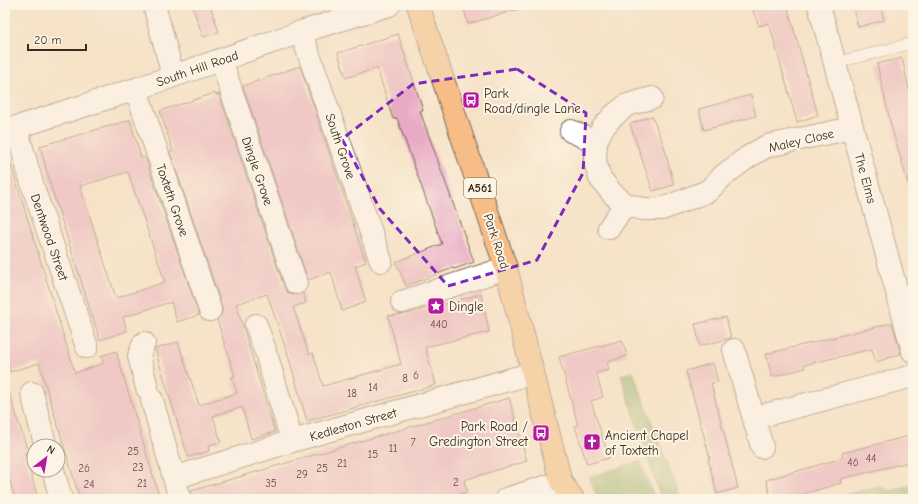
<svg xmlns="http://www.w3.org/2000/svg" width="918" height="504" viewBox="0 0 918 504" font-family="'Comic Neue',sans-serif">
<rect width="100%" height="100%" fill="#fcf5e5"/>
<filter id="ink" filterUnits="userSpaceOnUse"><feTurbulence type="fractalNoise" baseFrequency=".025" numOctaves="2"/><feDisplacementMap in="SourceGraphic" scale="8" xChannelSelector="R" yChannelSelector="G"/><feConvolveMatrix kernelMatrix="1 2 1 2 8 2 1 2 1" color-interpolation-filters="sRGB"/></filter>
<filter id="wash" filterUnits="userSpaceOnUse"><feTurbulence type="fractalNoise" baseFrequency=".012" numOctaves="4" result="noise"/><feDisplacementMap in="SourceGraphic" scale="16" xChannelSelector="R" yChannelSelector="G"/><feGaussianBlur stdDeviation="0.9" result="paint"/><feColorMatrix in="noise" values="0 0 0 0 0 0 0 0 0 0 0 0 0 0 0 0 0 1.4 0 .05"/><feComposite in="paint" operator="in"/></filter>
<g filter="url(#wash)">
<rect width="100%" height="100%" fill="#f6e2c6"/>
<!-- forest -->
<path fill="#87ae64" stroke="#616c41" d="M633,372L681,499H661L621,375Z
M640,461L655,499H598L589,477Z
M913,484V499H830L878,486L891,491Z"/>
<g id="blocks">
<!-- building -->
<path fill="#e8abc5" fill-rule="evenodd" d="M192,5H210L219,32L203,37Z
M463,5H517L518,9L468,24Z
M755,5H787L818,115L797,122L769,23L759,26L753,11L757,9Z
M852,5H880L884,20L858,27Z
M398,34L423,110L420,111L474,262L454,269L453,268L406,286L396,262L442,244L397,118L393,119L377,68L346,78L338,53Z
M902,58L913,107V183L908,184L891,125L877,64Z
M300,66L366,262L355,266L366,302L342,311L331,272L308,280L243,86Z
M215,93L216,95L219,94L284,287L287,292L293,295L303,293L306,303L293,307L309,354L313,353L323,386L401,364L388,316L406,314L481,294L489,332L425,347L436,385L307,421L287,352L267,294L236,304L275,432L251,439L242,407L213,416L221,442L208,445L209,451L188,457L155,349L178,342L199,405L237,393L232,377L235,376L217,320L222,313V306L170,152L173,151L160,111Z
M751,95L756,116L704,130L699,109Z
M652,116L664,146L674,185L653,191L630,124Z
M130,120L141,158L144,157L146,160L199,315L177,322L171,302L123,317L127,331L100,340L52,190L40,146ZM128,172L165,282L116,298L80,186Z
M8,155L75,373L104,363L101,356L116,351L160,499H80L39,363L10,372L5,355V156Z
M726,317L731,338L700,346L695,324Z
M892,323L901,354L876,362L872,349L804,365L805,368L772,377L766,354Z
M622,340L627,356L607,362L609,370L596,373L603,397L591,401L609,458L587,464L575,426L578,425L559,357Z
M713,363L718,382L711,383L738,488L717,494L708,459L710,458L686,371Z
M9,392L28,452L25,453L38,499H15L5,464V393Z
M509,398L527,461L464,480L467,492L443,499H192L191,491Z
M913,435V461L840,479L841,483L786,499H771L766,480L843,458L842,453Z"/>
</g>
</g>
<g filter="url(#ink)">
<use href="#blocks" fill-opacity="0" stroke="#7c6a59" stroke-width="1"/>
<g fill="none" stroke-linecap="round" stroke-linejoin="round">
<!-- lane casing -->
<g stroke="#7c6a59" stroke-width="12">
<path id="lane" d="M835,63L913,43"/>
</g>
<!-- street casing -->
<g stroke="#7c6a59" stroke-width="24">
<path id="street" d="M154,5L173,75
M819,5L913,351
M301,32L381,261
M221,60L296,283
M136,89L210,310
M652,98L627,105L613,116L602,129L596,142L595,161L600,178L612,193L625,204L642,209H662L708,191L724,175L748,157L767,146L852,128
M16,127L33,187L87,347
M5,131L136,89L301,32L389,5
M571,131L596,142
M609,228L625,204
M402,302L506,268
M256,325L265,350
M144,343L139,356L147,388
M734,350L762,447
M268,360L292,441
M32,393L44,440
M152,400L180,499
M754,418L913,376
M53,470L61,499
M174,478L292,441L533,373
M506,499L561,482"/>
</g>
<!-- highway casing -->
<g stroke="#7c6a59" stroke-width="24">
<path id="highway" d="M418,5L506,268L561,482L573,499"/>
</g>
<!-- lane -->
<use href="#lane" stroke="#fff" stroke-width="11"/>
<!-- street -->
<use href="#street" stroke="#fff" stroke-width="22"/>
<!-- highway -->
<use href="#highway" stroke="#f6be86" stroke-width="22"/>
</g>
</g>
<!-- marked area -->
<path d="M0 0H918V504H0ZM517,69L586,113L583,173L537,260L448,286L380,209L342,139L413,84Z" fill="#f6e2c6" fill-opacity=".55" fill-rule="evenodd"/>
<path fill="none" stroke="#7b2cbf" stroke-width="3" stroke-dasharray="8 5" stroke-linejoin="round" d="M517,69L586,113L583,173L537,260L448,286L380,209L342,139L413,84Z"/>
<!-- icons -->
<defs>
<g id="bus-square" transform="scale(0.9)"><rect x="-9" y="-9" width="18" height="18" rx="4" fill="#b5179e" stroke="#fcf5e5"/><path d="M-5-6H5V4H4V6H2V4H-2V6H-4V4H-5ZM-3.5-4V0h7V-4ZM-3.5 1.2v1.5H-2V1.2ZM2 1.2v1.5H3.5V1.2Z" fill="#fff"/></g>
<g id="sight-square" transform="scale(0.9)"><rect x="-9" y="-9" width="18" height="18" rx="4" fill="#b5179e" stroke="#fcf5e5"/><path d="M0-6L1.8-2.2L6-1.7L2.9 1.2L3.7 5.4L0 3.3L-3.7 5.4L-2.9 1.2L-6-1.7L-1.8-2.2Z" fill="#fff"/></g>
<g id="church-square" transform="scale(0.9)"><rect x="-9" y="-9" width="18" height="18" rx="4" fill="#b5179e" stroke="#fcf5e5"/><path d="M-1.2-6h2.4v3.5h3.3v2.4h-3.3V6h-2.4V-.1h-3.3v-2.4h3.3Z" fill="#fff"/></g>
</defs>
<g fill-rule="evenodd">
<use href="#bus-square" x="471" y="100"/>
<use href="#sight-square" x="436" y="306"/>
<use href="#bus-square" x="541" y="433"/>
<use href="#church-square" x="592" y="442"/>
</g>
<g text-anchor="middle" stroke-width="4" stroke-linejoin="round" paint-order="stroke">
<!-- number labels -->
<g font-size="11" fill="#664a48">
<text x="439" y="328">440</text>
<text x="416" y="379">6</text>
<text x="405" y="382">8</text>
<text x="373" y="391">14</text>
<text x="352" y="397">18</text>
<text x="413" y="446">7</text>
<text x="393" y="452">11</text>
<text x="133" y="455">25</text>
<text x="373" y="458">15</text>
<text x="871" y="462">44</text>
<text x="853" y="466">46</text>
<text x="342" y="467">21</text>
<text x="138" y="471">23</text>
<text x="84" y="472">26</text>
<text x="322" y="472">25</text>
<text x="302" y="478">29</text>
<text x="456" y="486">2</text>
<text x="142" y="487">21</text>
<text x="271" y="487">35</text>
<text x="89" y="488">24</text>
</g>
<!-- shield labels -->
<rect fill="#fcf5e5" stroke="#75675a" stroke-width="1" x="464" y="178" width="32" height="20" rx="3"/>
<g font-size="12" font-weight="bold" fill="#3b2a1e">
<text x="480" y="192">A561</text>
</g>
<!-- street labels -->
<g font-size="13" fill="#3b2a1e" stroke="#fcf5e5">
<text transform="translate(197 68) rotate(-19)" y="5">South Hill Road</text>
<text transform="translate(801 140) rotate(-13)" y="5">Maley Close</text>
<text transform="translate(341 146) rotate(71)" y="5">South Grove</text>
<text transform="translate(258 171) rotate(71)" y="5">Dingle Grove</text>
<text transform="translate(866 178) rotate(75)" y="5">The Elms</text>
<text transform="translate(173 200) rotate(71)" y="5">Toxteth Grove</text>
<text transform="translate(50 237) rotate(71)" y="5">Dentwood Street</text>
<text transform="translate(497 241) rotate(72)" y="5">Park Road</text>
<text transform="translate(353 424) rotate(-16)" y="5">Kedleston Street</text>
</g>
<!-- poi labels -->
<g font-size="13" fill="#3b2a1e" stroke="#fcf5e5" text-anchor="start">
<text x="484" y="98">Park<tspan x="484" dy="15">Road/dingle Lane</tspan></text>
<text x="449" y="311">Dingle</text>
<text x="528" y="431" text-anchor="end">Park Road /<tspan x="528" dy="15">Gredington Street</tspan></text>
<text x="605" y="440">Ancient Chapel<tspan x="605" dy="15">of Toxteth</tspan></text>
</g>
</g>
<!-- margin -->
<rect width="918" height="504" fill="none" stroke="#fcf5e5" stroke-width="20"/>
<!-- north arrow -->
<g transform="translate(46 458) rotate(31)"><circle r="19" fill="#fcf5e5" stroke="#afa495"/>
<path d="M0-3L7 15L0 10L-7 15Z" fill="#b5179e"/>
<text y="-6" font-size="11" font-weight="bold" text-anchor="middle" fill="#3b2a1e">N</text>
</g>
<!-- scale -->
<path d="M28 44v6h58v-6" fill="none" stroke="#3b2a1e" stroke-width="2"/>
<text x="34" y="44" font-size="12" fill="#3b2a1e" stroke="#fcf5e5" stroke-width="3" paint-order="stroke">20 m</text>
</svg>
